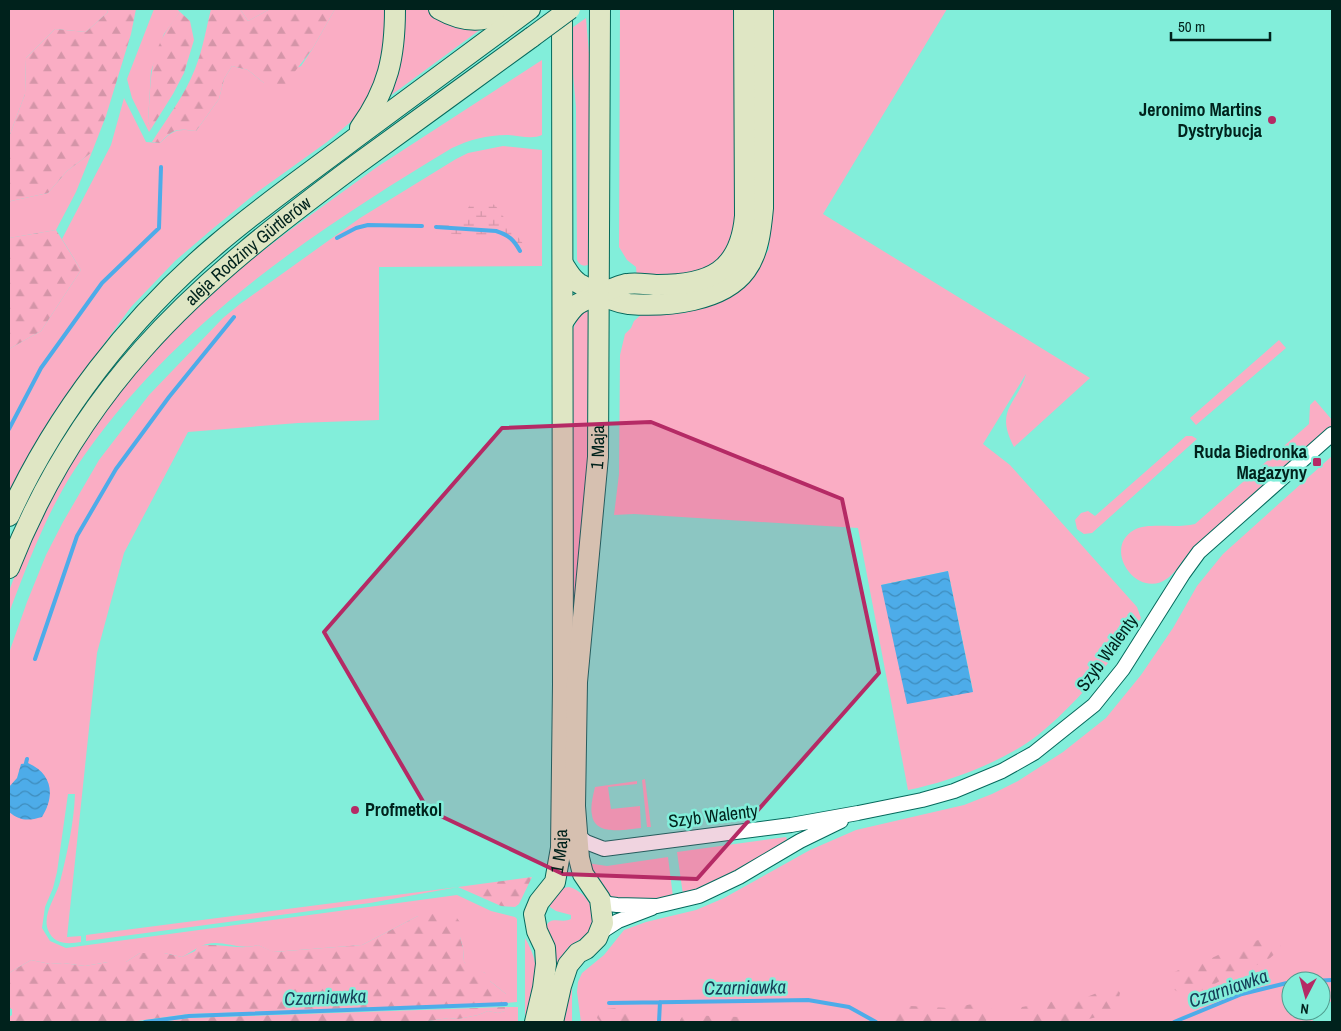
<svg xmlns="http://www.w3.org/2000/svg" width="1341" height="1031" viewBox="0 0 1341 1031" font-family="'Archivo Narrow',sans-serif">
<defs>
<pattern id="forest-firs" width="22" height="20" patternUnits="userSpaceOnUse" patternTransform="scale(1.25)"><rect width="22" height="20" fill="#faadc4"/><path d="M5 1l3.5 6h-7zM16 11l3.5 6h-7z" fill="#d495a8"/></pattern>
<pattern id="wetland-marsh" width="20" height="14" patternUnits="userSpaceOnUse" patternTransform="scale(1.25)"><rect width="20" height="14" fill="#faadc4"/><path d="M1 5h8M5 5V1M11 12h8M15 12V8" fill="none" stroke="#d495a8"/></pattern>
<pattern id="water-waves" width="16" height="10" patternUnits="userSpaceOnUse" patternTransform="scale(1.25)"><rect width="16" height="10" fill="#4dace9"/><path d="M0 5q4-4 8 0t8 0" fill="none" stroke="#3e8cbc"/></pattern>
</defs>
<rect width="100%" height="100%" fill="#82eeda"/>
<!-- grass -->
<path fill="#faadc4" fill-rule="evenodd" d="M9,9H106L108,12L86,32L55,29L26,58L25,94L9,137Z
M154,9H177L180,12L164,34L151,71L148,122L151,129L149,132L132,98L127,79Z
M240,9H270L248,21Z
M335,9H387L382,74L360,114L327,142L256,193L210,231L175,261L131,307L52,415L9,491V349L41,331L81,270L62,239L111,145L124,98L146,142L160,143C174,129 177,129 196,131L219,99L224,79L232,66L248,70L264,83L301,66L313,48Z
M401,9H430L481,29L390,96Z
M620,9H737L739,213L734,243L705,273L637,278L636,267L627,260L619,247Z
M769,9H947L823,214L1090,378L1014,447C994,409 1017,405 1026,374L983,444L1010,465L1137,607L1141,618C1133,632 1122,645 1112,658C1090,686 1065,713 1038,735C1005,761 949,782 908,790L858,528L634,514L614,515L619,474L620,355L625,334L631,328L634,321L642,314L684,313L721,301L753,276L769,249ZM948,571L973,691L881,585Z
M586,18L592,91L590,264C584,267 580,266 577,260L576,107L569,30Z
M542,60V135C532,140 517,135 507,135C487,135 469,140 452,148C309,234 169,328 75,469C47,512 27,565 9,613V591L17,570L39,520L68,466L116,395L146,360L182,322L224,281L286,233L377,167Z
M503,146L542,150V266L379,267V420L298,423L188,432L124,553L97,653L67,937L81,936V942C68,944 54,945 48,930C42,914 56,897 60,882C67,854 74,823 75,794H68L57,872L53,888L45,907L42,928L50,941L66,948L457,895L491,911L515,917L517,919V1002L506,1003V994L490,981L485,973L470,968L464,962L463,948L460,937L418,916L362,945L273,952L258,945C240,951 224,940 207,944C200,945 189,954 182,957L164,953H140L126,962H108L85,966L63,963L50,964L31,960L9,973V656L10,650L27,602L46,555L63,522L99,460L149,395L223,318L240,304L360,218L456,159L468,153Z
M92,152L76,192L56,230L9,238V203L11,201L48,193L67,171Z
M591,302L592,444L577,609H570V339C574,323 580,314 591,302Z
M1279,340L1286,348L1196,425L1190,418Z
M1315,400L1332,420V429L1188,554C1182,562 1176,572 1168,578C1138,601 1101,549 1134,530C1148,522 1176,529 1195,524L1309,424L1310,405Z
M1186,436H1192L1197,439L1092,533L1084,534L1077,529L1075,520L1081,513L1088,511L1095,516Z
M1332,456V1001L1321,1007V981H1291V1011H1315L1309,1015L1314,1022H581L577,992L578,982L582,973L604,955L624,930L646,922L696,910L724,898L810,850L856,830L964,805L992,794L1018,781L1063,752L1106,718L1141,675L1173,628L1197,586L1223,554Z
M645,779L651,827H647L642,780Z
M637,781V784L608,787L611,809L640,806L641,828C627,829 595,837 592,815C590,807 593,796 595,787Z
M786,837L788,842L737,874L683,895L677,852Z
M668,857L673,897C659,901 615,907 604,895C597,888 591,872 587,863L607,866Z
M458,887L370,903L86,941V935Z
M569,887C587,892 599,912 590,930C585,939 572,942 566,950C560,959 551,996 547,1009L556,956V948L546,927C550,915 562,924 571,919V915L556,911L550,907V902L563,888Z
M525,938C544,970 534,989 529,1022H525Z
M572,980V1022H562Z
M505,1007H518V1022H421L449,1018L458,1019L478,1015L488,1011L498,1013L505,1011Z"/>
<!-- forest -->
<path fill="url(#forest-firs)" d="M106,9H136L131,34L106,116L92,152L67,171L48,193L11,201L9,203V137L25,94L26,58L55,29L86,32L108,12Z
M211,9H240L248,21L270,9H335L313,48L283,87L264,83L248,70L232,66L224,79L219,99L196,131C176,129 174,128 160,143L152,142C167,118 185,95 195,69C203,49 206,29 211,9Z
M180,12L190,21L194,40L184,73L173,94L151,129L148,122C152,75 147,52 180,12Z
M56,230L81,270L41,331L9,349V238Z
M532,877L519,904L515,907L501,906L458,887Z
M447,912L457,918L464,928L460,937L463,948L464,962C472,969 482,970 490,976V981L506,994V1003L188,1014L130,1022H9V1017L12,1015V1009L9,1008V973L31,960L50,964L63,963L85,966L108,962H126L140,953H164L182,957L195,951L198,946C218,942 239,951 258,945L274,952L362,945L418,916Z
M1262,939L1274,940L1281,946C1270,964 1253,965 1235,973C1216,982 1180,1009 1167,980L1170,974L1181,969L1193,967L1237,946Z
M1109,988L1117,989L1120,993C1115,1029 1047,1022 1020,1022C1017,1016 1019,1012 1022,1007L1066,999H1082Z
M979,1003L987,1004L992,1008V1014L985,1022H888L876,1015L874,1010L878,1009L894,1010L911,1006L949,1008Z
M505,1007V1011L498,1013L488,1011L478,1015L458,1019L449,1018L421,1022H159L189,1018Z
M616,1008L636,1010L647,1018V1022H601L597,1018L599,1012L606,1009Z
M687,1015L739,1017L747,1022H680V1020L682,1017Z"/>
<!-- wetland -->
<path fill="url(#wetland-marsh)" d="M474,202H485L495,205L526,248V254H522L505,237L437,233L435,231L437,225H457L470,205Z"/>
<!-- water -->
<path fill="url(#water-waves)" d="M948,571L973,692L907,704L881,585Z
M28,763C53,774 55,796 42,817C28,821 20,821 9,812V787L17,778L21,764Z"/>
<g fill="none" stroke-linecap="round" stroke-linejoin="round">
<!-- stream -->
<path stroke="#4dace9" stroke-width="4" d="M436,227L496,231C509,235 514,240 520,251
M337,238L356,228L368,225L422,226
M9,429L41,368L102,283L159,228L161,167
M35,659L77,536L116,469L169,397L234,317
M26,763L27,759
M1312,981L1332,980
M609,1003L808,1000L849,1007L876,1022
M145,1022L189,1016L506,1004
M659,1022L660,1002
M1174,1022L1242,994L1291,982"/>
<!-- street casing -->
<g stroke="#05695c" stroke-width="16">
<path id="street" d="M576,834L586,842L604,849L791,825L858,813L922,800L954,791L1002,771L1034,753L1094,705L1123,669L1183,574L1199,552L1332,434
M600,899L609,904L617,905L657,906L699,896L739,877L800,841L841,821
M601,932L618,921L652,908"/>
</g>
<!-- secondary casing -->
<g stroke="#05695c" stroke-width="22">
<g id="secondary">
<path d="M439,9C471,27 487,19 520,10"/>
<path d="M360,128C388,89 395,57 395,9"/>
<path d="M563,264C567,270 571,278 577,282C579,284 584,286 587,288C599,295 615,302 629,304C666,307 723,302 746,270C759,252 761,229 763,208V9"/>
<path d="M563,322C567,316 572,308 578,304C585,300 619,285 627,284C637,282 649,285 658,285C709,285 740,272 745,216L744,9"/>
<path d="M9,516C56,413 130,318 216,245C260,207 308,174 354,139C413,96 471,52 530,9"/>
<path id="s1" d="M9,568C40,489 86,413 143,349C206,278 281,221 356,165C415,122 473,80 532,37"/>
<path id="s2" d="M535,1022L543,988L546,964L545,948L537,931L534,914L539,902L555,882L561,848L563,684L562,9"/>
<path id="s3" d="M553,1022L561,986L568,965L578,953L586,949L597,938L603,923L600,899L583,874L579,858L575,806L577,682L598,457L600,9"/>
</g>
</g>
<!-- street -->
<use href="#street" stroke="#fff" stroke-width="14"/>
<!-- secondary -->
<use href="#secondary" stroke="#dfe6c4" stroke-width="20"/>
<!-- secondary-bridge casing -->
<g stroke="#05695c" stroke-width="22" stroke-linecap="butt">
<path id="secondary-bridge" d="M532,37L570,9"/>
</g>
<!-- secondary-bridge -->
<use href="#secondary-bridge" stroke="#dfe6c4" stroke-width="20"/>
</g>
<!-- marked area -->
<path fill="#b52a65" fill-opacity="0.2" stroke="#b52a65" stroke-width="4" stroke-linejoin="round" d="M651,422L842,499L879,673L697,879L563,874L428,810L324,632L502,428Z"/>
<!-- markers -->
<g fill="#b52a65" stroke="#82eeda" stroke-width="2">
<circle cx="1272" cy="120" r="5"/>
<rect x="1312" y="457" width="10" height="10" rx="2.5"/>
<circle cx="355" cy="810" r="5"/>
</g>
<g text-anchor="middle" stroke-width="5" stroke-linejoin="round" paint-order="stroke">
<!-- poi labels -->
<g font-size="18" font-weight="bold" fill="#00221c" stroke="#82eeda" text-anchor="end">
<text x="1262" y="116">Jeronimo Martins<tspan x="1262" dy="21">Dystrybucja</tspan></text>
<text x="1307" y="458">Ruda Biedronka<tspan x="1307" dy="21">Magazyny</tspan></text>
<text x="365" y="816" text-anchor="start">Profmetkol</text>
</g>
<!-- street labels -->
<g font-size="18" fill="#00221c" stroke="#82eeda">
<text dy="6" stroke="none"><textPath href="#s1" startOffset="402">aleja Rodziny Gürtlerów</textPath></text>
<text dy="6" stroke="none"><textPath href="#s3" startOffset="598">1 Maja</textPath></text>
<text transform="translate(1107 653) rotate(-54)" y="6">Szyb Walenty</text>
<text transform="translate(713 816) rotate(-7)" y="6">Szyb Walenty</text>
<text dy="6" stroke="none"><textPath href="#s2" startOffset="181">1 Maja</textPath></text>
</g>
<!-- water labels -->
<g font-size="19" font-style="italic" fill="#153d56" stroke="#82eeda">
<text transform="translate(745 987) rotate(-1)" y="7">Czarniawka</text>
<text transform="translate(1228 988) rotate(-19)" y="7">Czarniawka</text>
<text transform="translate(325 997) rotate(-2)" y="7">Czarniawka</text>
</g>
</g>
<!-- border -->
<rect width="1341" height="1031" fill="none" stroke="#00221c" stroke-width="20"/>
<!-- north arrow -->
<g transform="translate(1306 996) rotate(186)"><circle r="24" fill="#82eeda" stroke="#4e9c8e"/>
<path d="M0-4L9 19L0 12L-9 19Z" fill="#b52a65"/>
<text y="-8" font-size="14" font-weight="bold" text-anchor="middle" fill="#00221c">N</text>
</g>
<!-- scale -->
<path d="M1171 32v8h99v-8" fill="none" stroke="#00221c" stroke-width="2.5"/>
<text x="1178" y="32" font-size="15" fill="#00221c" stroke="#82eeda" stroke-width="4" paint-order="stroke">50 m</text>
</svg>
